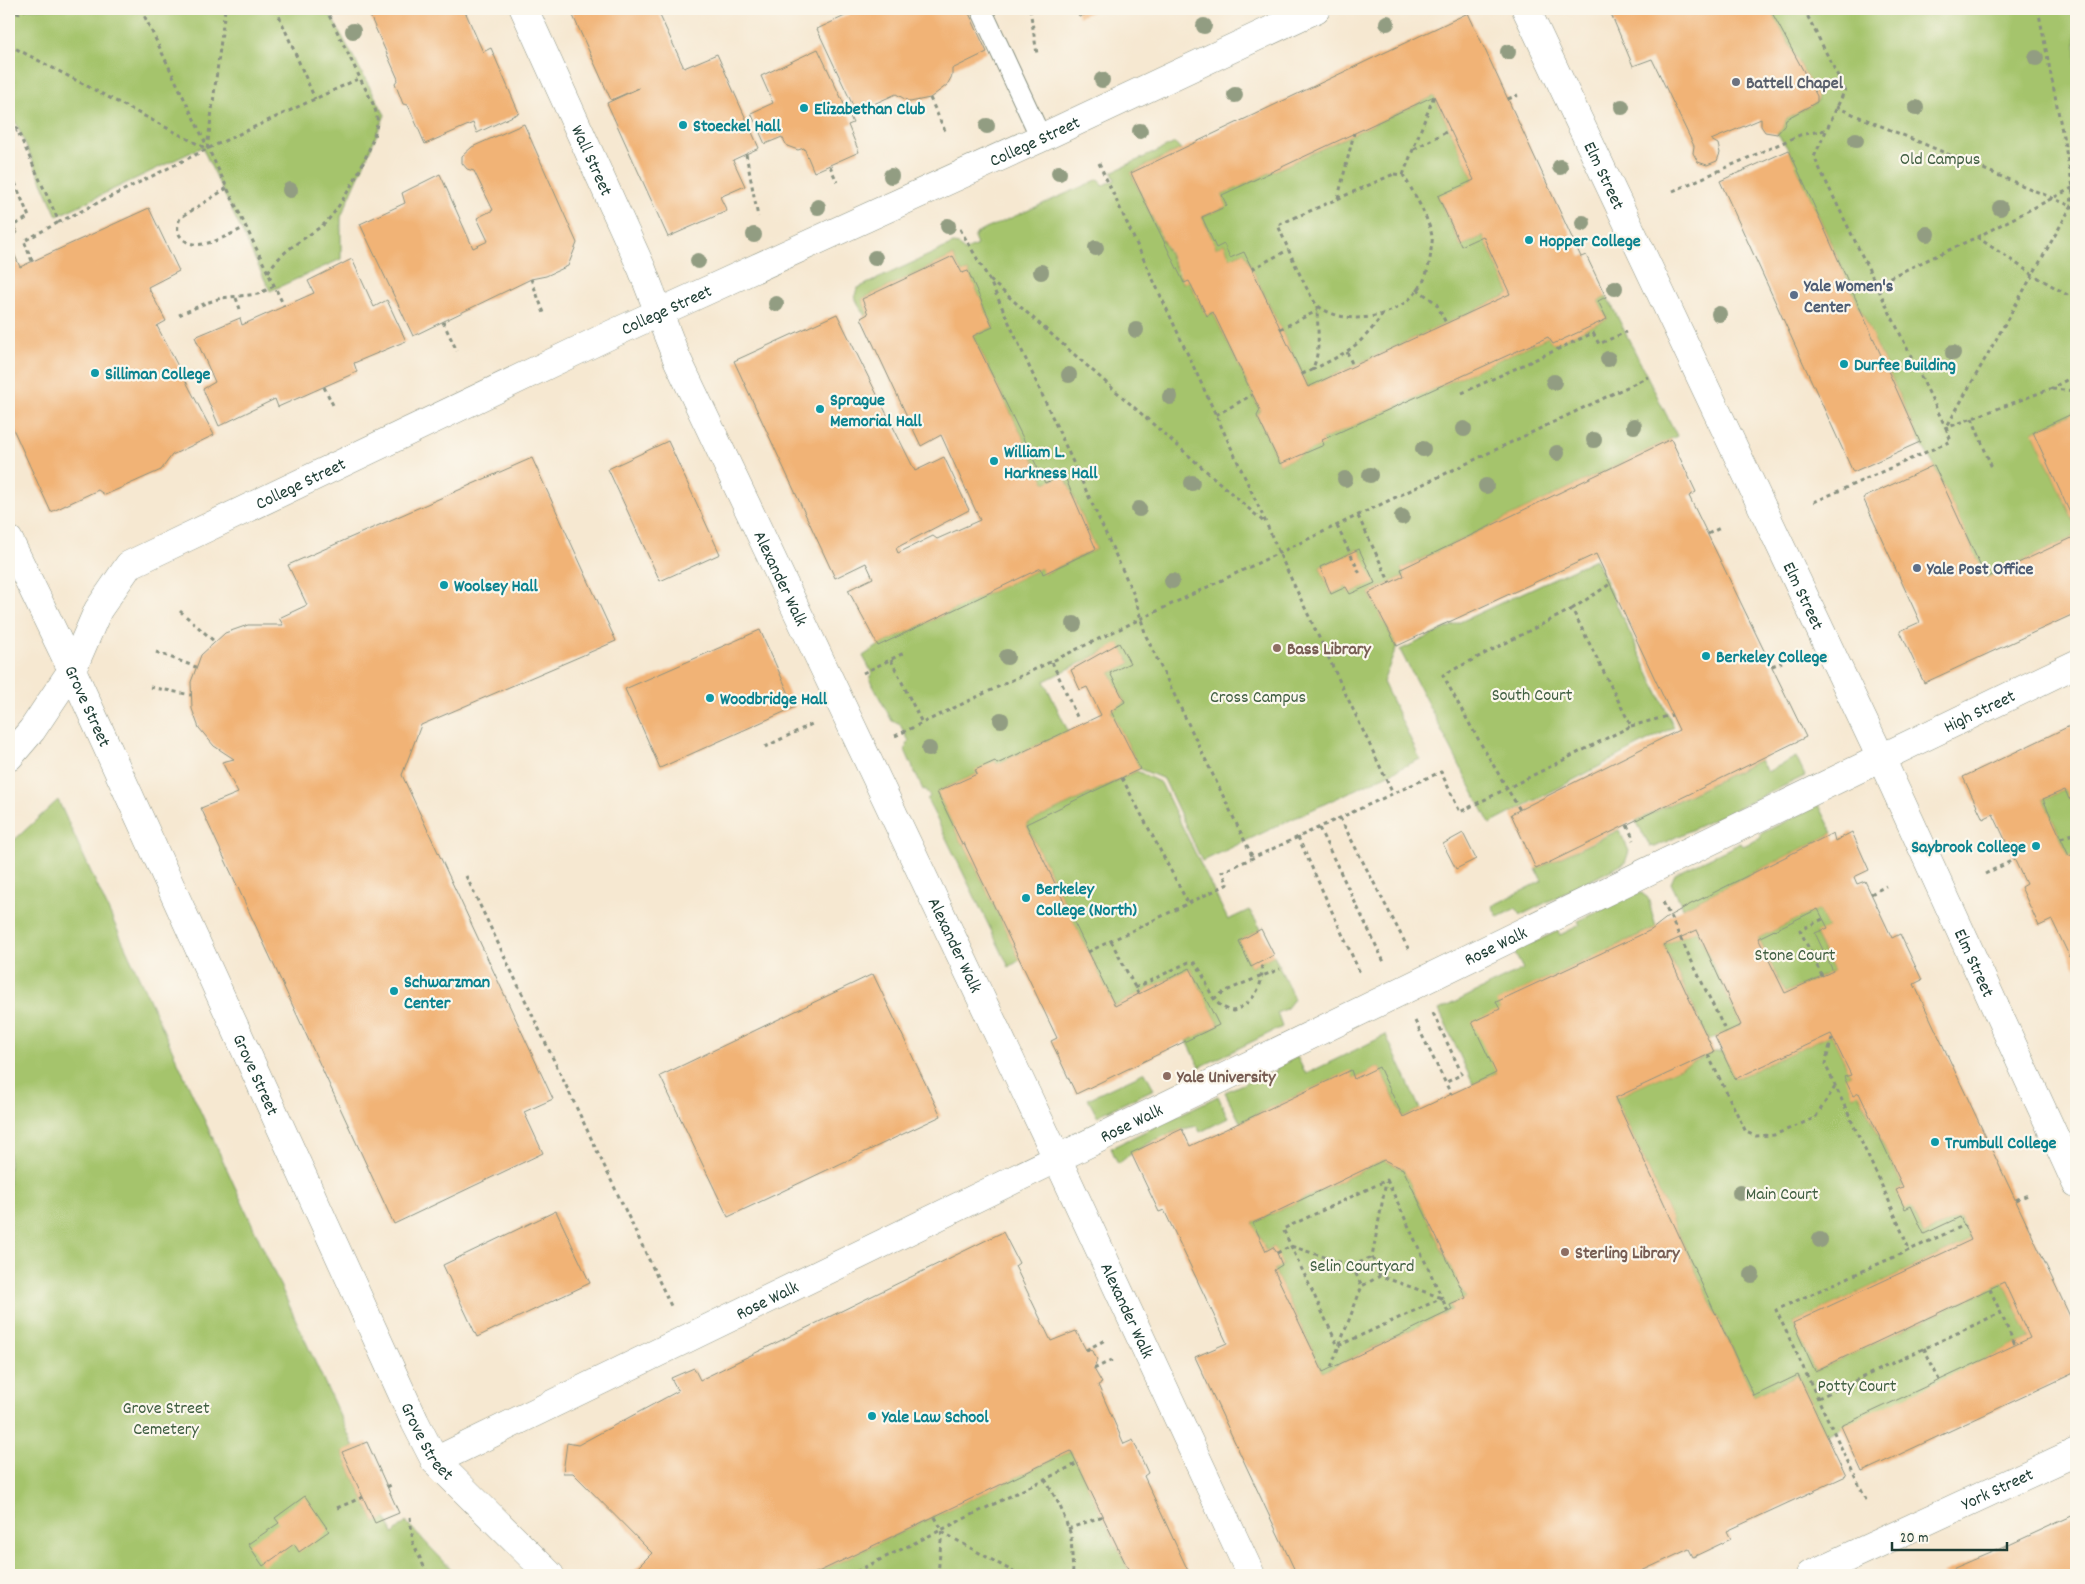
<svg xmlns="http://www.w3.org/2000/svg" width="2085" height="1584" viewBox="0 0 2085 1584" font-family="Dekko,sans-serif">
<rect width="100%" height="100%" fill="#fbf7ec"/>
<filter id="ink" filterUnits="userSpaceOnUse"><feTurbulence type="fractalNoise" baseFrequency=".02" numOctaves="2"/><feDisplacementMap in="SourceGraphic" scale="10" xChannelSelector="R" yChannelSelector="G"/><feConvolveMatrix kernelMatrix="1 2 1 2 8 2 1 2 1" color-interpolation-filters="sRGB"/></filter>
<filter id="wash" filterUnits="userSpaceOnUse"><feTurbulence type="fractalNoise" baseFrequency=".0096" numOctaves="4" result="noise"/><feDisplacementMap in="SourceGraphic" scale="20" xChannelSelector="R" yChannelSelector="G"/><feGaussianBlur stdDeviation="1.12" result="paint"/><feColorMatrix in="noise" values="0 0 0 0 0 0 0 0 0 0 0 0 0 0 0 0 0 1.4 0 .05"/><feComposite in="paint" operator="in"/></filter>
<g filter="url(#wash)">
<rect width="100%" height="100%" fill="#f6e8d1"/>
<!-- green -->
<path fill="#a5c46c" stroke="#628050" fill-rule="evenodd" d="M9,9H327L385,115L341,217V259L270,291L202,147L57,216L9,107Z
M1770,9H2076V412L2033,432L2076,526V536L1986,578L1934,465L1920,442L1789,150L1777,134L1784,126L1786,119L1817,102V96Z
M1434,96L1474,180L1438,197L1461,246L1483,236L1510,294L1308,387L1244,252L1230,258L1224,244L1216,248L1202,217L1227,206L1222,195Z
M1175,143L1181,149L1131,173L1183,283L1189,281L1207,316L1213,312L1260,410L1257,416L1280,464L1323,445L1322,440L1548,337L1553,344L1607,319L1598,301L1606,297L1610,302L1677,436L1401,569L1404,576L1369,593L1397,646L1383,682L1420,759L1205,860L1202,861L1164,779L1140,769L1111,711L1125,702L1110,673L1130,663L1119,644L1044,681L1068,731L997,764L995,761L977,774L937,792L962,844L964,843L1020,960L1009,967L927,799L930,797L925,789L923,790L905,750L909,741L899,723L892,721L870,680L872,673L863,656L878,646L1041,568L1044,574L1096,549L1064,475L1045,483L973,336L993,327L968,271L962,273L953,256L862,299L868,314L865,316C860,307 851,297 858,288L953,244L959,245L964,251L977,245L974,238L977,233L1099,179L1102,186L1115,180L1112,172ZM1359,549L1374,583L1350,594L1346,587L1331,594L1320,567Z
M1595,559L1674,727L1490,824L1400,650Z
M1796,757L1805,776L1655,847L1650,846L1636,821L1760,760L1767,772Z
M1137,771L1161,783L1228,920L1249,910L1261,929L1239,941L1251,967L1274,955L1294,999L1287,1008L1277,1013L1282,1027L1200,1067L1187,1041L1219,1025L1190,968L1115,1006L1026,824Z
M2065,790L2069,799L2076,796V853L2069,856L2043,799Z
M58,800L354,1447L342,1452L375,1523L386,1518L393,1534L406,1522L457,1575H9V845Z
M1819,805L1833,833L1683,908L1671,883L1675,874L1741,843L1743,846L1761,838L1760,834Z
M1619,830L1629,851L1625,863L1521,915L1516,908L1498,917L1492,906L1542,881L1536,869Z
M1640,892L1648,898L1656,927L1497,1002L1500,1009L1496,1073L1473,1084L1439,1010L1523,969L1514,952L1558,931L1560,935L1580,925L1578,921Z
M1818,909L1828,928L1815,934L1833,971L1785,993L1758,938Z
M1697,930L1741,1025L1709,1040L1664,945Z
M1831,1034L1851,1075L1845,1077L1853,1096L1859,1093L1903,1187L1897,1190L1905,1208L1911,1206L1924,1234L1960,1217L1971,1240L1793,1323L1815,1371L2004,1282L2030,1338L1826,1435L1798,1375L1754,1396L1615,1098L1714,1052H1722L1735,1079Z
M1386,1035L1420,1109L1403,1117L1379,1067L1354,1079L1350,1071L1240,1122L1225,1092L1258,1077L1260,1079L1277,1071L1276,1068L1297,1057L1306,1074Z
M1145,1072L1154,1089L1097,1116L1088,1099Z
M1218,1096L1228,1118L1200,1132L1197,1126C1169,1131 1139,1146 1118,1164L1111,1148Z
M1384,1160L1403,1169L1466,1298L1450,1305L1452,1310L1323,1372L1274,1270L1282,1265L1273,1247L1266,1251L1253,1223Z
M1071,1451L1131,1575H812Z"/>
<g id="blocks">
<!-- building -->
<path fill="#f1b376" fill-rule="evenodd" d="M367,9H464L483,52L491,48L519,113L477,133L473,123L425,144L408,105L403,104L395,83L398,79Z
M570,9H657L684,68L717,54L759,148L733,160L745,186L720,197L727,211L668,237L607,103L639,88L611,100Z
M860,9H967L987,52L952,69V76L947,85L930,98L910,102L896,94L856,112L817,29Z
M1075,9H1099L1079,17Z
M1609,9H1770L1817,96V102L1786,119L1784,126L1777,134L1765,132L1761,126V119L1711,140L1718,144L1720,153L1717,161L1707,165L1698,162L1693,153L1694,146L1652,59L1633,66Z
M1468,13L1581,257L1586,255L1606,297L1598,301L1607,319L1553,344L1548,337L1322,440L1324,445L1280,464L1257,416L1260,410L1213,312L1207,316L1189,281L1184,283L1131,173ZM1434,96L1474,180L1438,196L1461,246L1483,236L1510,294L1308,387L1244,252L1230,258L1224,244L1216,248L1202,217L1227,206L1222,195Z
M818,49L853,123L848,125L859,152L814,172L804,148L798,150L787,146L782,137L765,144L751,113L773,103L761,76Z
M524,124L577,243L568,266L546,276L531,279L413,336L360,224L405,203L402,193L440,174L473,248L488,241L477,218L493,210L474,171L467,169L462,163V156L472,147Z
M1789,150L1920,442L1853,472L1720,181Z
M149,208L179,271L148,287L166,321L157,326L214,435L172,455L161,470L105,495L98,490L51,512L9,420V242L20,267Z
M9,214L18,233L9,237Z
M953,256L962,273L968,271L993,327L973,336L1045,483L1064,475L1096,549L1043,574L1041,568L878,646L848,590L873,578L866,563L835,578L734,361L837,314L915,471L944,457L969,510L896,548L898,553L933,536L937,539L980,520L941,435L921,446L861,318L868,314L862,299Z
M352,259L374,307L387,300L406,341L354,363L357,372L278,407L275,399L219,426L203,389L215,382L195,337L240,318L242,325L314,293L308,281Z
M2076,412V526L2033,432Z
M1671,439L1696,492L1689,496L1806,737L1536,869L1511,814L1679,730L1596,554L1397,646L1369,593L1404,576L1401,569Z
M668,441L720,554L660,581L608,469Z
M532,458L616,641L421,725L402,775L553,1099L524,1112L543,1153L394,1224L201,808L238,793L222,762L234,759L214,746L199,728L192,709L191,682L201,655L225,633L248,625H283L279,618L307,605L288,565Z
M1934,465L1986,578L2076,536V613L1924,683L1900,631L1920,622L1863,498Z
M1359,549L1375,583L1350,594L1346,587L1331,594L1320,567Z
M760,630L795,707L660,768L625,689Z
M1119,643L1130,663L1110,673L1125,702L1111,711L1140,769L1026,824L1115,1006L1190,968L1219,1025L1076,1094L1051,1041L1057,1038L964,843L962,844L937,792L977,774L975,770L995,761L997,764L1101,715L1087,687L1080,690L1071,670Z
M2076,723V796L2069,799L2065,790L2043,799L2069,856L2076,853V970L2052,920L2039,926L2021,887L2026,884L1993,814L1983,819L1963,777Z
M1852,832L1869,870L1854,877L1857,884L1865,881L1892,938L1900,934L1922,980L1914,984L2076,1329V1372L1862,1472L1841,1426L2030,1338L2004,1282L1815,1371L1793,1323L1971,1240L1960,1217L1924,1234L1911,1206L1905,1209L1896,1190L1903,1187L1859,1093L1853,1096L1844,1077L1851,1075L1831,1034L1735,1079L1715,1037L1741,1025L1697,930L1664,945L1714,1052L1615,1098L1754,1396L1798,1375L1846,1476L1727,1531L1731,1539L1693,1557L1689,1549L1633,1575H1297L1195,1357L1227,1343L1164,1210L1159,1212L1131,1153L1182,1129L1190,1146L1351,1070L1354,1079L1379,1067L1403,1117L1496,1073L1472,1022L1500,1009L1496,1002L1651,930L1669,916L1691,904L1833,833L1835,841ZM1818,909L1828,928L1815,933L1833,971L1785,993L1758,938ZM1384,1160L1403,1169L1466,1298L1450,1305L1452,1310L1323,1372L1274,1270L1282,1265L1277,1253L1273,1247L1266,1251L1253,1223Z
M1463,833L1476,859L1456,869L1443,844Z
M1261,929L1274,955L1251,967L1239,941Z
M873,974L941,1116L728,1217L660,1076Z
M556,1211L590,1283L477,1337L443,1265Z
M1003,1232L1019,1263L1015,1266L1051,1341L1076,1331L1086,1350L1093,1351L1097,1360L1094,1369L1102,1383L1098,1385L1124,1444L1133,1440L1148,1473L1144,1476L1190,1575H1131L1071,1451L812,1575H638L634,1571L652,1553L573,1473H563L567,1443L578,1445L678,1391L671,1378L694,1368L700,1380Z
M367,1442L399,1513L375,1523L342,1452Z
M305,1496L329,1531L299,1552L294,1544L263,1566L248,1544L279,1523L275,1518Z
M2076,1514V1575H1938L2011,1544Z"/>
</g>
</g>
<g filter="url(#ink)">
<use href="#blocks" fill-opacity="0" stroke="#8a9282" stroke-width="1"/>
<g fill="none" stroke-linecap="round" stroke-linejoin="round">
<!-- service casing -->
<g stroke="#8a9282" stroke-width="22">
<path id="service" d="M981,9L1041,138"/>
</g>
<!-- pedestrian casing -->
<g stroke="#8a9282" stroke-width="29">
<g id="pedestrian">
<path id="s1" d="M659,313L677,359L1057,1158L1251,1575"/>
<path id="s2" d="M435,1461L1881,758"/>
</g>
</g>
<!-- minor casing -->
<g stroke="#8a9282" stroke-width="29">
<g id="minor">
<path id="s3" d="M524,9L642,269L659,313"/>
<path id="s4" d="M1881,758L2076,664"/>
</g>
</g>
<!-- secondary casing -->
<g stroke="#8a9282" stroke-width="29">
<g id="secondary">
<path d="M9,757L32,730L72,670"/>
<path id="s5" d="M1810,1575L2076,1452"/>
</g>
</g>
<!-- primary casing -->
<g stroke="#8a9282" stroke-width="29">
<g id="primary">
<path id="s6" d="M1526,9L1881,758L2076,1183"/>
<path id="s7" d="M9,540L72,670L415,1422L435,1461L550,1575"/>
<path id="s8" d="M72,670L98,610L129,565L612,334L1041,138L1316,9"/>
</g>
</g>
<!-- path -->
<path stroke="#8a9282" stroke-width="3" stroke-dasharray="4 4" stroke-linecap="butt" d="M141,9L284,306
M276,9L315,99
M1030,9L1037,54
M1804,9L1845,90L1814,157L1946,428L2050,389L2076,375
M2038,9L2073,187L2071,205
M9,17L28,9
M9,45L207,149L225,9
M930,98L946,133
M1508,99L1518,95
M1836,107L2076,208
M9,112L59,222L207,149L360,78L326,9
M9,136L17,131
M1414,149L1450,130
M746,154L758,217
M1099,163L1267,525L1279,553L1393,794
M830,166L837,182
M9,168L29,217L14,225
M1394,174L1403,175C1412,189 1429,219 1432,236C1433,241 1431,247 1431,251C1430,262 1427,275 1422,284C1403,317 1349,329 1318,306C1310,300 1283,238 1278,225Z
M1403,175L1434,96
M227,188L180,218C177,226 176,233 183,239C199,254 229,234 246,227
M1673,191L1800,135L1825,130
M1338,198L1354,133
M960,229L989,279L1134,595L1146,636L1253,858
M1977,237L2032,274L2076,300
M32,261L24,241L59,222
M1252,269L1288,250
M268,272C282,250 303,240 323,225C340,211 380,139 377,117C375,104 365,89 360,78
M531,279L544,313
M990,280L1265,523
M1875,284L1977,237L2076,186
M1417,289L1436,303L1446,323
M236,298L240,309
M179,315L206,303L221,298L258,294L274,286
M443,322L457,351
M1280,329L1317,311
M1347,352L1353,366
M1312,370C1346,353 1361,346 1383,314
M1302,374L1312,370C1322,350 1317,327 1317,306
M324,387L333,405
M2052,389L2076,391
M1462,393L1593,333L1599,344L1626,332
M1216,415L1252,395
M1972,418L1992,468
M1814,502L1951,441L1946,428L2076,198
M1358,516L1390,583
M1337,526L1361,576
M1708,534L1720,528
M1572,609L1610,584
M180,611L215,642
M156,652L196,667
M891,660L922,723
M1052,662L1078,719
M1772,666L1782,662
M863,673L904,653
M150,687L191,695
M1631,726L1672,715
M895,736L1648,377
M765,747L814,723
M1122,778L1188,903
M1340,818L1409,950
M1627,825L1634,840
M1319,828L1384,962
M1298,837L1360,973
M2061,838L2076,833
M1985,874L2015,859
M466,876L672,1308
M1871,894L1886,886
M1663,902L1726,1032
M1111,941L1139,995
M1088,952L1228,884L1222,872L1429,777L1441,772L1460,812L1631,726L1572,609L1443,675C1467,721 1493,765 1520,810
M1822,976L1800,930L1823,919
M1135,988L1189,962L1195,963C1211,982 1206,1004 1233,1011C1255,1002 1265,985 1261,962
M1214,999C1224,989 1264,976 1280,969
M1433,1013L1462,1074L1445,1083
M1415,1021L1451,1094
M1832,1038L1825,1064L1889,1201L1909,1249
M1708,1055L1746,1132L1756,1136L1774,1135L1815,1118L1835,1087
M1387,1180L1442,1298L1338,1346L1283,1229Z
M2016,1200L2030,1194
M1277,1253L1291,1246L1352,1266L1362,1286
M1352,1266L1372,1257
M1380,1276L1372,1257L1386,1182
M1990,1289L2015,1345
M1924,1348L1939,1380
M1086,1350L1105,1340
M1331,1367L1362,1286L1380,1276L1442,1298L1448,1312
M1094,1369L1114,1359
M1818,1398L2000,1313
M1045,1479L1060,1506L1071,1535L1073,1575
M387,1487L391,1485
M1866,1500L1776,1310L1965,1225
M337,1508L363,1497
M410,1517L413,1543L428,1575
M935,1517L942,1530L938,1575
M1068,1529L1103,1516
M942,1532L1019,1575
M849,1575L1078,1463"/>
<!-- service -->
<use href="#service" stroke="#fff" stroke-width="20"/>
<!-- pedestrian -->
<use href="#pedestrian" stroke="#fff" stroke-width="28"/>
<!-- minor -->
<use href="#minor" stroke="#fff" stroke-width="28"/>
<!-- secondary -->
<use href="#secondary" stroke="#fff" stroke-width="28"/>
<!-- primary -->
<use href="#primary" stroke="#fff" stroke-width="28"/>
</g>
<!-- trees -->
<g fill="#929d82">
<circle cx="1387" cy="23" r="8"/>
<circle cx="1204" cy="26" r="8"/>
<circle cx="353" cy="31" r="8"/>
<circle cx="1508" cy="52" r="8"/>
<circle cx="2036" cy="58" r="8"/>
<circle cx="1102" cy="80" r="8"/>
<circle cx="1235" cy="95" r="8"/>
<circle cx="1622" cy="107" r="8"/>
<circle cx="1916" cy="108" r="8"/>
<circle cx="987" cy="126" r="8"/>
<circle cx="1140" cy="131" r="8"/>
<circle cx="1856" cy="140" r="8"/>
<circle cx="1560" cy="167" r="8"/>
<circle cx="1059" cy="173" r="8"/>
<circle cx="891" cy="176" r="8"/>
<circle cx="290" cy="190" r="8"/>
<circle cx="818" cy="207" r="8"/>
<circle cx="2000" cy="208" r="8"/>
<circle cx="1583" cy="223" r="8"/>
<circle cx="948" cy="226" r="8"/>
<circle cx="1927" cy="234" r="8"/>
<circle cx="754" cy="235" r="8"/>
<circle cx="1096" cy="248" r="8"/>
<circle cx="875" cy="258" r="8"/>
<circle cx="698" cy="261" r="8"/>
<circle cx="1041" cy="272" r="8"/>
<circle cx="1615" cy="288" r="8"/>
<circle cx="776" cy="304" r="8"/>
<circle cx="1719" cy="314" r="8"/>
<circle cx="1136" cy="330" r="8"/>
<circle cx="1953" cy="353" r="8"/>
<circle cx="1608" cy="359" r="8"/>
<circle cx="1069" cy="375" r="8"/>
<circle cx="1554" cy="382" r="8"/>
<circle cx="1170" cy="397" r="8"/>
<circle cx="1634" cy="426" r="8"/>
<circle cx="1464" cy="429" r="8"/>
<circle cx="1594" cy="440" r="8"/>
<circle cx="1423" cy="449" r="8"/>
<circle cx="1557" cy="453" r="8"/>
<circle cx="1370" cy="475" r="8"/>
<circle cx="1345" cy="479" r="8"/>
<circle cx="1192" cy="483" r="8"/>
<circle cx="1486" cy="486" r="8"/>
<circle cx="1139" cy="509" r="8"/>
<circle cx="1402" cy="517" r="8"/>
<circle cx="1172" cy="581" r="8"/>
<circle cx="1074" cy="624" r="8"/>
<circle cx="1007" cy="657" r="8"/>
<circle cx="1001" cy="720" r="8"/>
<circle cx="929" cy="749" r="8"/>
<circle cx="1740" cy="1193" r="8"/>
<circle cx="1820" cy="1240" r="8"/>
<circle cx="1752" cy="1275" r="8"/>
</g>
</g>
<!-- markers -->
<circle fill="#6b7280" stroke="#fbf7ec" stroke-width="2" cx="1736" cy="82" r="5"/>
<g fill="#0f9aa8" stroke="#fbf7ec" stroke-width="2">
<circle cx="804" cy="108" r="5"/>
<circle cx="683" cy="125" r="5"/>
<circle cx="1529" cy="240" r="5"/>
<circle cx="1844" cy="364" r="5"/>
<circle cx="95" cy="373" r="5"/>
<circle cx="820" cy="409" r="5"/>
<circle cx="994" cy="461" r="5"/>
<circle cx="444" cy="585" r="5"/>
<circle cx="1706" cy="656" r="5"/>
<circle cx="710" cy="698" r="5"/>
<circle cx="2036" cy="846" r="5"/>
<circle cx="1026" cy="898" r="5"/>
<circle cx="394" cy="991" r="5"/>
<circle cx="1935" cy="1142" r="5"/>
<circle cx="872" cy="1416" r="5"/>
</g>
<g fill="#5c6f8a" stroke="#fbf7ec" stroke-width="2">
<circle cx="1794" cy="295" r="5"/>
<circle cx="1917" cy="568" r="5"/>
</g>
<g fill="#8d6e63" stroke="#fbf7ec" stroke-width="2">
<circle cx="1277" cy="648" r="5"/>
<circle cx="1167" cy="1076" r="5"/>
<circle cx="1565" cy="1252" r="5"/>
</g>
<g text-anchor="middle" stroke-width="4.5" stroke-linejoin="round" paint-order="stroke">
<!-- worship labels -->
<g font-size="18" font-weight="bold" fill="#5b616d" stroke="#fbf7ec" text-anchor="start">
<text x="1746" y="88">Battell Chapel</text>
</g>
<!-- culture labels -->
<g font-size="18" font-weight="bold" fill="#0d838f" stroke="#fbf7ec" text-anchor="start">
<text x="814" y="114">Elizabethan Club</text>
<text x="693" y="131">Stoeckel Hall</text>
<text x="1539" y="246">Hopper College</text>
<text x="1854" y="370">Durfee Building</text>
<text x="105" y="379">Silliman College</text>
<text x="830" y="405">Sprague<tspan x="830" dy="21">Memorial Hall</tspan></text>
<text x="1004" y="457">William L.<tspan x="1004" dy="21">Harkness Hall</tspan></text>
<text x="454" y="591">Woolsey Hall</text>
<text x="1716" y="662">Berkeley College</text>
<text x="720" y="704">Woodbridge Hall</text>
<text x="2026" y="852" text-anchor="end">Saybrook College</text>
<text x="1036" y="894">Berkeley<tspan x="1036" dy="21">College (North)</tspan></text>
<text x="404" y="987">Schwarzman<tspan x="404" dy="21">Center</tspan></text>
<text x="1945" y="1148">Trumbull College</text>
<text x="882" y="1422">Yale Law School</text>
</g>
<!-- street labels -->
<g font-size="18" fill="#1f3d34" stroke="#fbf7ec">
<text dy="6" stroke="none"><textPath href="#s8" startOffset="1120">College Street</textPath></text>
<text dy="6" stroke="none"><textPath href="#s3" startOffset="166">Wall Street</textPath></text>
<text dy="6" stroke="none"><textPath href="#s6" startOffset="184">Elm Street</textPath></text>
<text dy="6" stroke="none"><textPath href="#s8" startOffset="715">College Street</textPath></text>
<text dy="6" stroke="none"><textPath href="#s8" startOffset="310">College Street</textPath></text>
<text dy="6" stroke="none"><textPath href="#s1" startOffset="292">Alexander Walk</textPath></text>
<text dy="6" stroke="none"><textPath href="#s6" startOffset="649">Elm Street</textPath></text>
<text dy="6" stroke="none"><textPath href="#s7" startOffset="184">Grove Street</textPath></text>
<text dy="6" stroke="none"><textPath href="#s4" startOffset="109">High Street</textPath></text>
<text dy="6" stroke="none"><textPath href="#s1" startOffset="698">Alexander Walk</textPath></text>
<text dy="6" stroke="none"><textPath href="#s2" startOffset="1179">Rose Walk</textPath></text>
<text dy="6" stroke="none"><textPath href="#s6" startOffset="1054">Elm Street</textPath></text>
<text dy="6" stroke="none"><textPath href="#s7" startOffset="589">Grove Street</textPath></text>
<text dy="6" stroke="none"><textPath href="#s2" startOffset="774">Rose Walk</textPath></text>
<text dy="6" stroke="none"><textPath href="#s2" startOffset="369">Rose Walk</textPath></text>
<text dy="6" stroke="none"><textPath href="#s1" startOffset="1102">Alexander Walk</textPath></text>
<text dy="6" stroke="none"><textPath href="#s7" startOffset="994">Grove Street</textPath></text>
<text dy="6" stroke="none"><textPath href="#s5" startOffset="206">York Street</textPath></text>
</g>
<!-- park labels -->
<g font-size="18" fill="#405f42" stroke="#fbf7ec">
<text x="1940" y="164">Old Campus</text>
<text x="1532" y="700">South Court</text>
<text x="1258" y="702">Cross Campus</text>
<text x="1795" y="960">Stone Court</text>
<text x="1782" y="1199">Main Court</text>
<text x="1362" y="1271">Selin Courtyard</text>
<text x="1857" y="1391">Potty Court</text>
<text x="166" y="1413">Grove Street<tspan x="166" dy="21">Cemetery</tspan></text>
</g>
<!-- service labels -->
<g font-size="18" font-weight="bold" fill="#4e5e75" stroke="#fbf7ec" text-anchor="start">
<text x="1804" y="291">Yale Women's<tspan x="1804" dy="21">Center</tspan></text>
<text x="1927" y="574">Yale Post Office</text>
</g>
<!-- education labels -->
<g font-size="18" font-weight="bold" fill="#785e54" stroke="#fbf7ec" text-anchor="start">
<text x="1287" y="654">Bass Library</text>
<text x="1177" y="1082">Yale University</text>
<text x="1575" y="1258">Sterling Library</text>
</g>
</g>
<!-- margin -->
<rect width="2085" height="1584" fill="none" stroke="#fbf7ec" stroke-width="30"/>
<!-- scale -->
<path d="M1892 1542v8h115v-8" fill="none" stroke="#1f3d34" stroke-width="2.5"/>
<text x="1900" y="1542" font-size="15" fill="#1f3d34" stroke="#fbf7ec" stroke-width="4" paint-order="stroke">20 m</text>
</svg>
